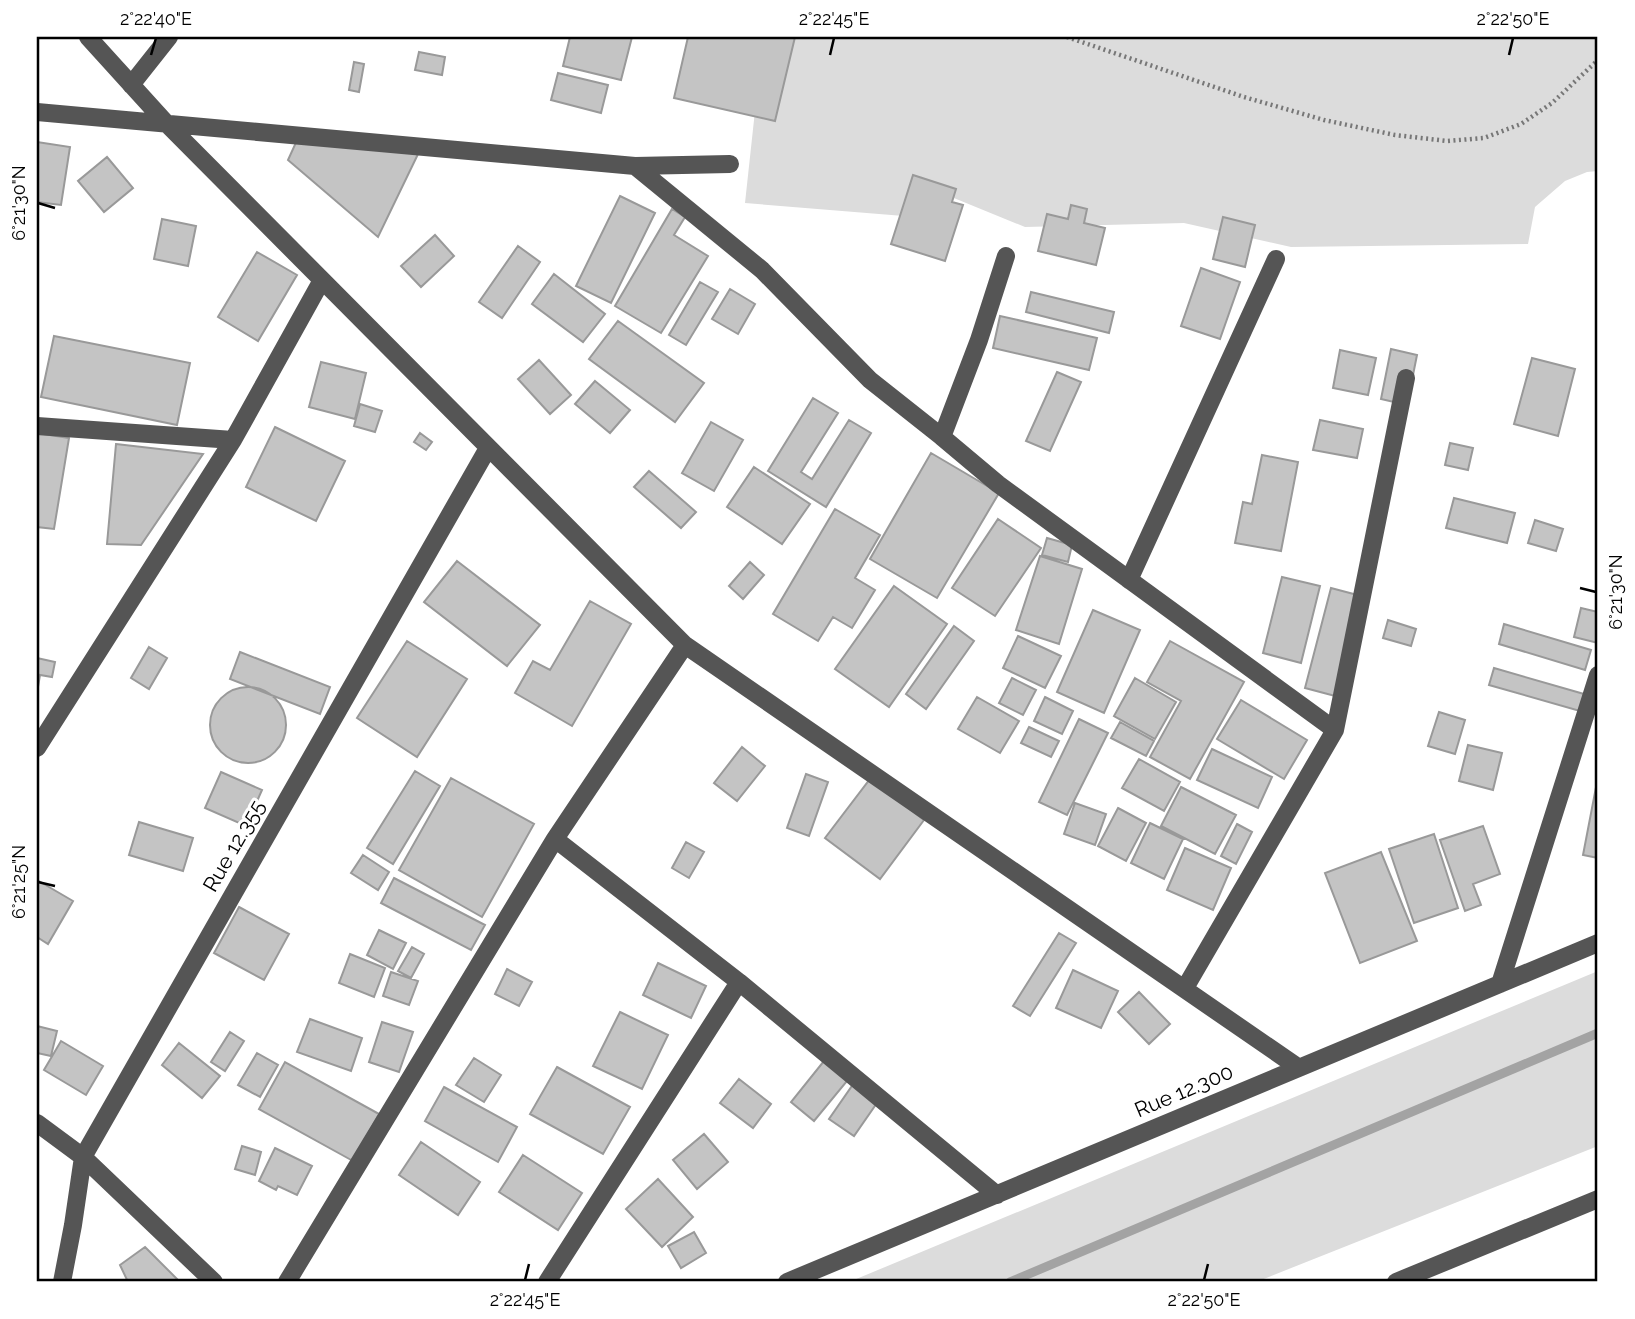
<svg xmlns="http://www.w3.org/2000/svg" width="1635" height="1319" viewBox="0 0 1635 1319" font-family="Raleway,sans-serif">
<rect width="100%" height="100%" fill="#fff"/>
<!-- green -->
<path fill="#dcdcdc" d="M763,37H1598V171L1587,172L1565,181L1535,207L1528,244L1291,247L1184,223L1025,227L927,187L916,217L745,203Z
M1598,971V1146L1256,1282H849Z"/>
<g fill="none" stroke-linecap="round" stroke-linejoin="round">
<!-- stream -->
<path stroke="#a3a3a3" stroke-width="9" d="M1010,1282L1598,1033"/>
</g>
<!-- building -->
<path fill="#c4c4c4" stroke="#999" stroke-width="2" d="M570,37H632L621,80L563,66Z
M688,37H795L775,121L674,98Z
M419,52L445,57L442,75L415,70Z
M354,62L364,64L359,92L349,90Z
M558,73L608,85L601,113L551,100Z
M298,138L419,152L378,237L288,160Z
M37,142L70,147L61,205L37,202Z
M107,157L133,188L104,212L78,181Z
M913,175L956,189L952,202L963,205L945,261L891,244Z
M620,196L655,213L611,303L576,286Z
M1071,205L1087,209L1084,223L1105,228L1096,265L1038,251L1047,214L1068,219Z
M672,209L685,217L674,235L708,256L661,333L615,306Z
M1223,217L1255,225L1245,267L1213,259Z
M162,219L196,226L188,266L154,259Z
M435,235L454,256L421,287L401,266Z
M518,246L540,262L502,318L479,302Z
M257,252L297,275L258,341L218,317Z
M1201,268L1240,282L1220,339L1181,326Z
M554,274L605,314L583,342L532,304Z
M700,282L718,292L686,345L669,335Z
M730,289L755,304L738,334L712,319Z
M1031,292L1114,312L1109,333L1026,312Z
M1000,316L1097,338L1089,370L993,348Z
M618,321L704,383L675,422L589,359Z
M54,336L190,363L177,425L41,397Z
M1391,349L1417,355L1407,405L1381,399Z
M1340,350L1376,358L1368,395L1333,388Z
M1532,358L1575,369L1558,436L1514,424Z
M539,360L571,395L550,414L518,379Z
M321,362L366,373L355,419L309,407Z
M1057,372L1081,382L1050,451L1026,441Z
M595,381L630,410L610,433L575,404Z
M813,398L838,413L801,472L812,479L849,420L871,433L826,507L768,471Z
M360,404L382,411L375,432L354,426Z
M1320,420L1363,429L1357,458L1313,450Z
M711,422L743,440L714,491L682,473Z
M275,427L345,461L316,521L246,487Z
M37,433L69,438L54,529L37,527Z
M420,433L432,442L426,450L414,442Z
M1450,443L1473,448L1468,470L1445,465Z
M116,444L203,454L141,545L107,544Z
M931,453L999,493L937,598L870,559Z
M1262,455L1298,462L1281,551L1235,543L1243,502L1252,504Z
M754,467L810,504L782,544L727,507Z
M649,471L696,512L681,528L634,487Z
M1454,498L1515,513L1507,543L1446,528Z
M835,509L880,535L855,578L875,590L852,628L833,617L818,641L773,614Z
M998,519L1041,548L995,616L952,588Z
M1535,520L1563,529L1556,551L1528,543Z
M1047,538L1072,545L1068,562L1042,555Z
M1040,556L1082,569L1059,644L1016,630Z
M457,561L540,625L507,666L424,602Z
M750,562L764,575L743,599L729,586Z
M1282,577L1320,586L1301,663L1263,653Z
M894,586L947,624L889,707L835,669Z
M1331,588L1365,597L1339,697L1305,688Z
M590,601L631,624L572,726L515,693L533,661L550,670Z
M1581,608L1598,612V643L1574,637Z
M1093,610L1140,630L1104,713L1057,692Z
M1388,620L1416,629L1411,646L1383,638Z
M1504,624L1591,650L1585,670L1499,644Z
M954,626L974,641L926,709L906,694Z
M1018,636L1061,656L1045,688L1003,668Z
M407,641L467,679L417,757L357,718Z
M1170,641L1244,682L1190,779L1150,757L1181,701L1147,682Z
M149,647L167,658L149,689L131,678Z
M240,652L330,687L320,714L230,679Z
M37,658L55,662L52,677L40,675L38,687L37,686Z
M1494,668L1584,694L1580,711L1489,685Z
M1012,678L1036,690L1023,715L999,703Z
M1135,678L1176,702L1155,739L1114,716Z
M210 725a38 38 0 1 1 76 0a38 38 0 1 1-76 0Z
M977,697L1019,721L1000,753L958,729Z
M1045,697L1073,711L1062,734L1034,721Z
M1241,700L1307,740L1284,779L1217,739Z
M1439,712L1465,720L1455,754L1428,746Z
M1079,719L1108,733L1067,815L1039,802Z
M1120,722L1154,741L1146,756L1111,738Z
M1029,727L1059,741L1051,757L1021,743Z
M1468,745L1502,753L1493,790L1459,781Z
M742,747L765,766L737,801L714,783Z
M1212,749L1272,777L1258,808L1197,780Z
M1139,759L1180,782L1164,811L1122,788Z
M415,771L440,786L393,864L367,848Z
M221,772L262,790L246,826L205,808Z
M806,774L828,782L809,836L787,828Z
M451,778L534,824L482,917L399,870Z
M870,779L924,820L880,879L825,838Z
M1597,782H1598V858L1583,855Z
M1181,787L1236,815L1215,854L1161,826Z
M1075,803L1106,814L1095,845L1064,834Z
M1118,808L1146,823L1126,861L1098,846Z
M139,822L193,838L183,871L129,855Z
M1150,823L1183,839L1164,879L1131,863Z
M1237,824L1252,832L1236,864L1221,856Z
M1483,826L1500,874L1473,884L1481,905L1465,911L1440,840Z
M1434,834L1458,908L1414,923L1389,849Z
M686,842L704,852L689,878L672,868Z
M1185,848L1231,868L1213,910L1167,890Z
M1381,852L1417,941L1360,963L1325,873Z
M363,855L389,872L378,890L351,873Z
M394,878L485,925L471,950L381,903Z
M37,880L73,901L48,944L37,937Z
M239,907L289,934L264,980L214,953Z
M379,930L406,943L393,969L367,955Z
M1059,933L1076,943L1030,1016L1013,1006Z
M412,947L424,954L411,978L398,971Z
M350,954L385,968L374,997L339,983Z
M658,963L706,986L691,1018L643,995Z
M507,969L532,982L519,1006L495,994Z
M1073,970L1118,991L1101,1028L1056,1008Z
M391,972L418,981L409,1005L383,996Z
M1139,992L1170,1024L1149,1044L1118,1012Z
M620,1012L668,1035L642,1089L593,1066Z
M310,1019L362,1038L351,1071L297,1052Z
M382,1022L413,1032L399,1072L369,1062Z
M37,1026L57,1031L51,1056L37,1053Z
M230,1032L244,1041L225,1071L211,1062Z
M61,1041L103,1066L86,1095L44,1070Z
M179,1043L220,1076L202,1098L162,1065Z
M257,1053L278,1065L260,1097L238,1085Z
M828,1056L852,1075L814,1121L791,1102Z
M474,1058L501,1075L484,1102L456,1085Z
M285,1062L379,1114L353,1161L259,1109Z
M557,1067L630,1107L603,1154L530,1114Z
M739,1079L771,1104L753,1128L720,1103Z
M854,1083L879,1100L854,1136L829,1119Z
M444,1087L517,1127L498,1162L425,1121Z
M704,1134L728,1162L697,1189L673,1160Z
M421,1142L480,1182L458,1215L399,1175Z
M242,1146L261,1152L255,1175L235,1169Z
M275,1148L312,1166L297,1195L278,1186L276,1190L259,1181Z
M523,1155L582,1193L558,1230L499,1192Z
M658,1179L693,1217L662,1247L626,1209Z
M694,1232L706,1253L681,1268L668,1246Z
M145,1247L180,1282H128L120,1265Z"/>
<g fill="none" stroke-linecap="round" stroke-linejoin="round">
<!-- path -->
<path stroke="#777" stroke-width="4.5" stroke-dasharray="2 3.5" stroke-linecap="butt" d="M1067,37L1244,97L1324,120L1395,135L1447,141L1484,138L1521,124L1552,103L1598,60"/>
<!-- minor -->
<path stroke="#555" stroke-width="18" d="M88,37L166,123L685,645L1299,1068
M131,85L169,37
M37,112L635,166L730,164
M635,166L762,270L870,380L942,437L998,484L1335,730
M37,426L233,440
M942,437L979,340L1006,256
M1129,580L1276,259
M37,748L233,440L322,280
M555,839L739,982L997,1195
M1500,984L1598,675
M1185,988L1335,730L1406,378
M37,1123L83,1157L214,1282
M62,1282L73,1225L83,1157L488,448
M287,1282L555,839L685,645
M547,1282L739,982
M787,1282L1598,943
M1396,1282L1598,1199"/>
</g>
<!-- ticks -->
<path fill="none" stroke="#000" stroke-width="2.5" d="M151,55L156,38M830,55L834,38M1509,55L1513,38M38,203L55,208M1580,588L1596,592M38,882L55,886M525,1280L529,1264M1204,1280L1208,1264"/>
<g text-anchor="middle" stroke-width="6" stroke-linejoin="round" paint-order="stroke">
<!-- street labels -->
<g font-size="21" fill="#000" stroke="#fff">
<text transform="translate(234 846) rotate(-60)" y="7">Rue 12.355</text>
<text transform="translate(1184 1091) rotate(-23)" y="7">Rue 12.300</text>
</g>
</g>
<!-- border -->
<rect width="1635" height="1319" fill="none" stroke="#ffffff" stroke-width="77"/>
<rect x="38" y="38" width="1558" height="1242" fill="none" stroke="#000" stroke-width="2.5"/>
<g font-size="18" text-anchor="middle" fill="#000">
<text x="156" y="25">2°22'40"E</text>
<text x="834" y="25">2°22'45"E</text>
<text x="1513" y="25">2°22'50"E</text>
<text transform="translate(19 203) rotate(-90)" y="6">6°21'30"N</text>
<text transform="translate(1616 592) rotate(-90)" y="6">6°21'30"N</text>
<text transform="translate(19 882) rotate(-90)" y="6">6°21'25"N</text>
<text x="525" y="1306">2°22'45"E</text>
<text x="1204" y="1306">2°22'50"E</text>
</g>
</svg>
